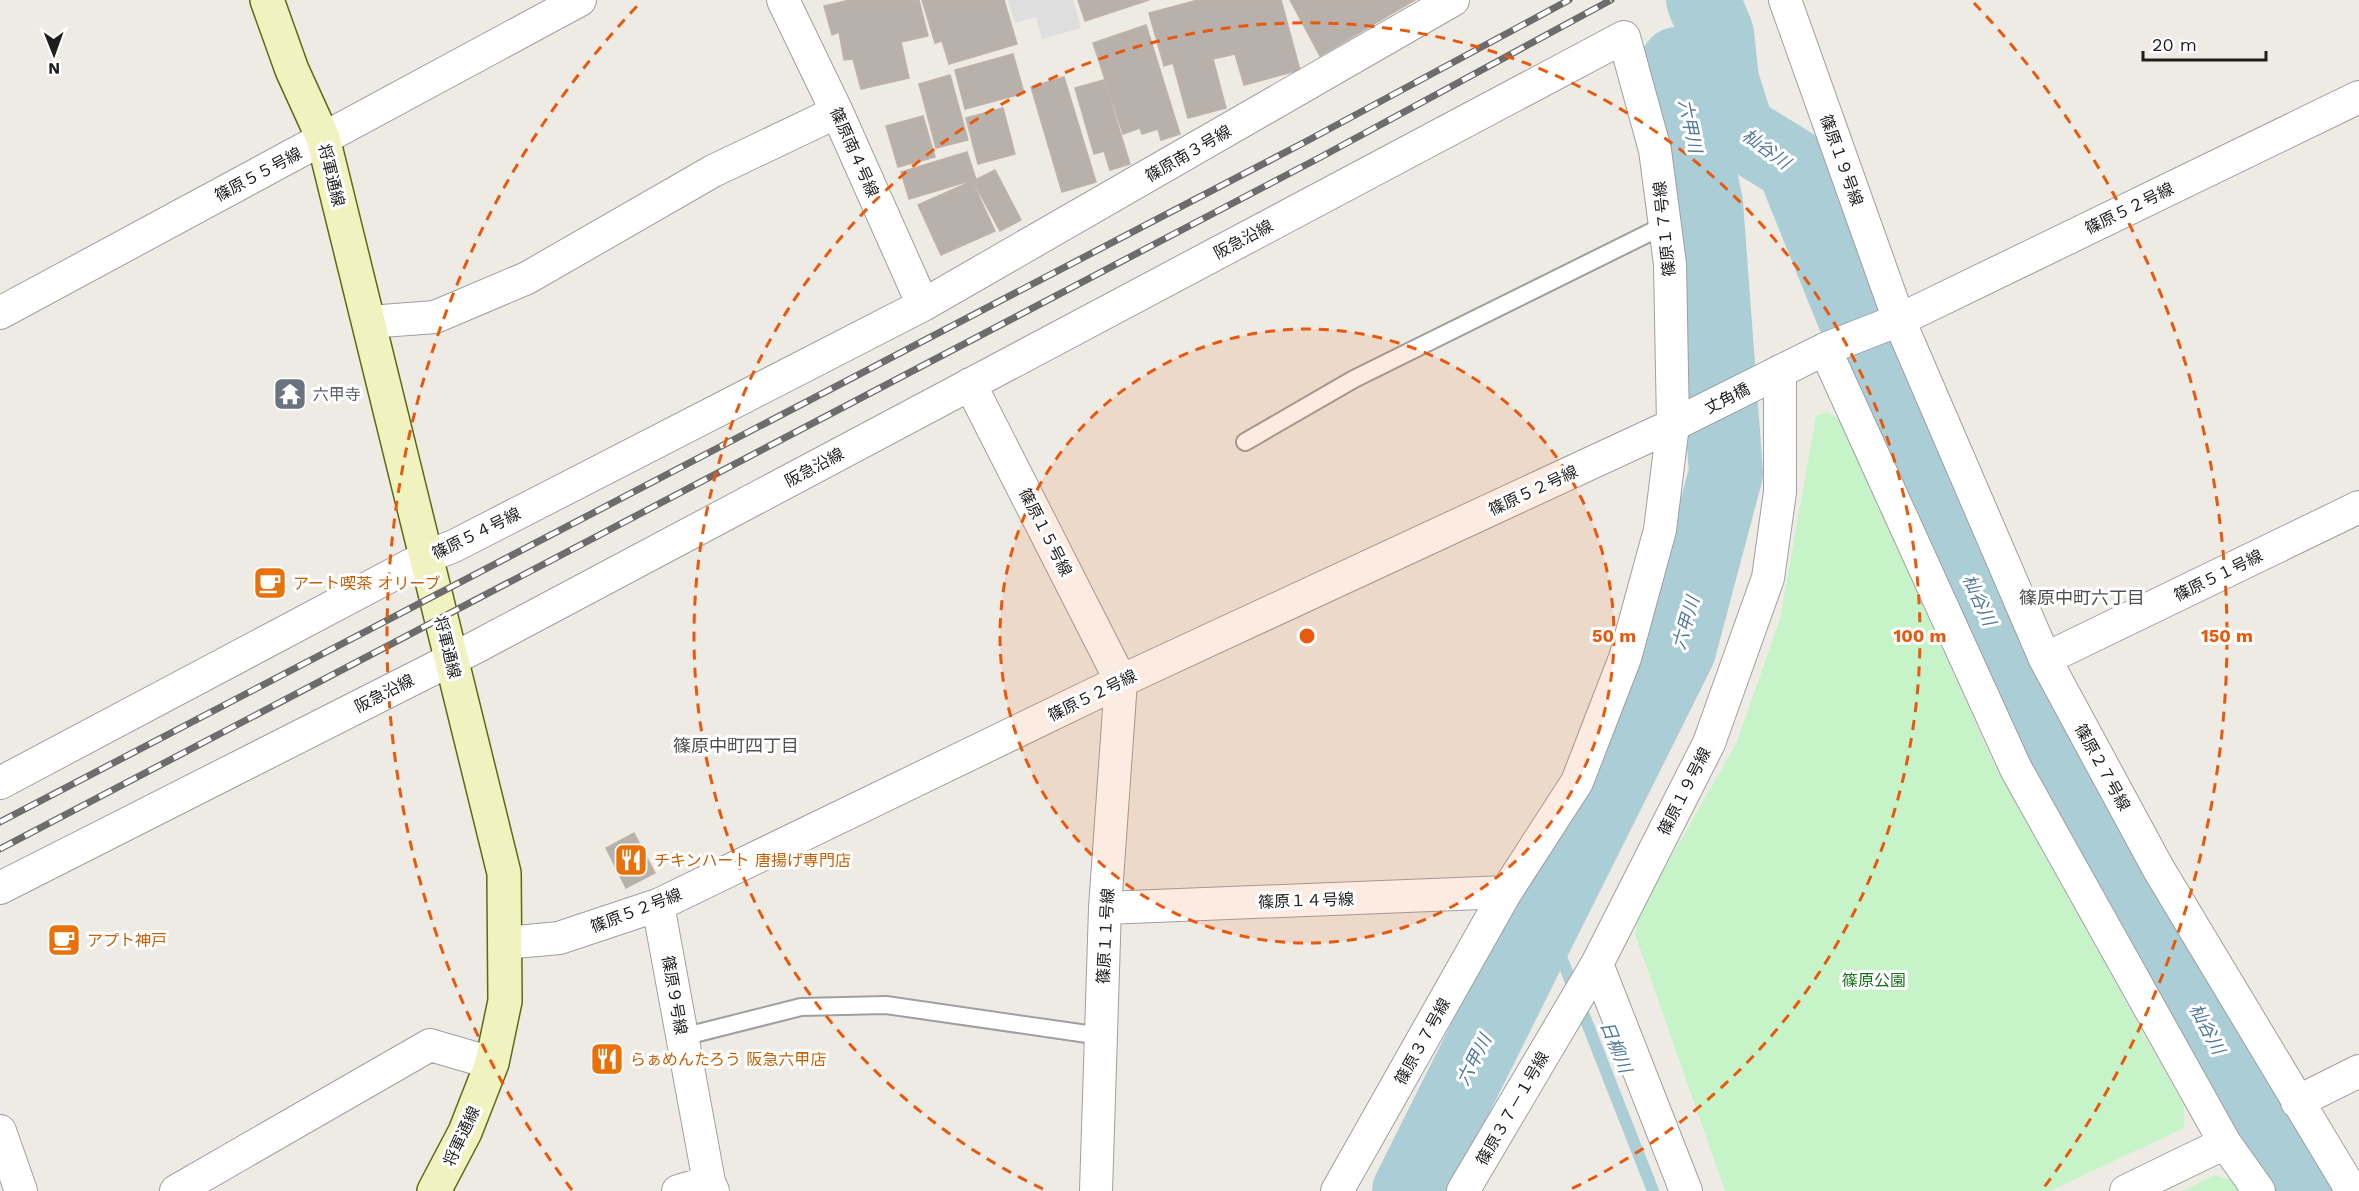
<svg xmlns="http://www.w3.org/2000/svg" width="2359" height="1191" viewBox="0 0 2359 1191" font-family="'Work Sans','Noto Sans JP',sans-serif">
<rect width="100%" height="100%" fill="#eeebe5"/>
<!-- park -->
<path fill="#c7f3c9" d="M1828,412L1840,421L1994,764L2184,1106V1128L2050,1191H1725L1635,934L1639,913L1736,744L1780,619L1816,416Z
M2215,1175L2232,1180L2239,1191H2183Z"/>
<!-- parking -->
<path fill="#dedede" d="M1008,0H1073L1081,28L1042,39L1036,17L1015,23Z"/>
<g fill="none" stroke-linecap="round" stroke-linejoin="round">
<!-- stream -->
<path stroke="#abcdd6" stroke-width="12" d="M1545,916L1653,1191"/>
<!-- river -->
<path stroke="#abcdd6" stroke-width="74" d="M1703,0L1717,34L1722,80L1738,131L1793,165L1874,366L1983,612L2250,1108L2301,1191
M1409,1191L1679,650L1726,473L1706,203L1677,64"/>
</g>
<!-- building -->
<path fill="#b7b0ab" stroke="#beb2a9" stroke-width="1.5" d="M850,0H919L928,36L901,42L909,78L861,89L853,59L844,60L839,32L832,35L824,6Z
M922,0H1004L1017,44L949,64L942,41L935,43Z
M1078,0H1149L1085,21Z
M1198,0H1281L1300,70L1244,85L1235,54L1213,59L1226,108L1188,118L1173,63L1164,66L1149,13Z
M1290,0H1415L1320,56Z
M1146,25L1180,134L1161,140L1158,129L1142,134L1140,128L1123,134L1093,43Z
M1013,54L1024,93L965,109L955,70Z
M950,75L968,140L936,148L919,84Z
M1064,77L1096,182L1062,192L1031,87Z
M1104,80L1130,164L1110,170L1104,151L1094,154L1075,88Z
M1003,108L1015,154L978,164L966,118Z
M923,116L935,157L898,167L886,126Z
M967,152L976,179L909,199L901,172Z
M995,170L1021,220L1000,231L973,181Z
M972,181L995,231L941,255L918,205Z
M634,833L655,873L626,888L606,848Z"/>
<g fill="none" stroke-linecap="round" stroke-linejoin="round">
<!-- lane casing -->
<g stroke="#9f9f9f" stroke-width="20">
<path id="lane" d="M1245,442L1354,379L1665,225
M682,1037L801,1007L886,1005L1101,1036"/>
</g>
<!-- street casing -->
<g stroke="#9f9f9f" stroke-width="34">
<path id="street" d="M783,0L837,112L923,305
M1785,0L1899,320L2045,659L2158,868L2352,1191
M0,313L580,0
M369,322L435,317L527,278L713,171L837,112
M1825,349L2016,769L2225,1143L2259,1191
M970,384L1121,681L1105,908L1096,1191
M2045,659L2359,507
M0,783L426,557L454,546L923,305L1453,0
M0,888L476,647L1624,37L1655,150L1670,264L1673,425L1660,530L1625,658L1577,782L1506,892L1337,1191
M658,905L709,1182L713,1191
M1105,908L1506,892
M505,943L559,938L658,905L1121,681L1673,425L1825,349L1899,320L2359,97
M1597,964L1686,1191
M2297,1102L2359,1071
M0,1131L21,1191
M176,1191L430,1045L492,1063
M678,1191L709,1182
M1463,1191L1597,964L1709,743L1768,578L1780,492V371
M2126,1191L2225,1143"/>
</g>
<!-- secondary casing -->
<g stroke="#616812" stroke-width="36">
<path id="secondary" d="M267,0L292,70L323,138L504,873L505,1001L492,1063L465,1132L434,1191"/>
</g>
<!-- lane -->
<use href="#lane" stroke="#fff" stroke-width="16"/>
<!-- street -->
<use href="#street" stroke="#fff" stroke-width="32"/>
<!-- secondary -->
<use href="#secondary" stroke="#f0f2bf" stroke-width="33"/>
<!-- rail casing -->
<g stroke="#6c6c6c" stroke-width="7">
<path id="rail" d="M0,822L1305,142L1569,0
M0,849L1319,158L1611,0"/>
</g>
<!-- rail -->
<use href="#rail" stroke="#fff" stroke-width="4.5" stroke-dasharray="14" stroke-linecap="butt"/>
</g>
<!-- distance rings -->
<circle cx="1307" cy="636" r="307" fill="#e8590c" fill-opacity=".12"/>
<g fill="none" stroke="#e8590c" stroke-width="3" stroke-dasharray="10 8">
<circle cx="1307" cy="636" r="307"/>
<path d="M1043 1189A613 613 0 1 1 1571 1189"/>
<path d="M572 1190A920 920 0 0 1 640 3M1974 3A920 920 0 0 1 2042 1190"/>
</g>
<!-- icons -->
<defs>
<g id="temple-square" transform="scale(1.725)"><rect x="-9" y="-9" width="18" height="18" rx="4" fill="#6b7280" stroke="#fff"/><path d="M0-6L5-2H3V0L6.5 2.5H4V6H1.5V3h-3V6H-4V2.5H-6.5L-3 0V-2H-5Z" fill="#fff"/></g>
<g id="cafe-square" transform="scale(1.725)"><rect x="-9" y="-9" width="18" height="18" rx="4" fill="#e8710a" stroke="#fff"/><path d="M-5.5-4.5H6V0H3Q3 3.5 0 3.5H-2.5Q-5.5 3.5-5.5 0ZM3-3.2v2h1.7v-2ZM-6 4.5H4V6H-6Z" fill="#fff"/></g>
<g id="restaurant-square" transform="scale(1.725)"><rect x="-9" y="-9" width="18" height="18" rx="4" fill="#e8710a" stroke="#fff"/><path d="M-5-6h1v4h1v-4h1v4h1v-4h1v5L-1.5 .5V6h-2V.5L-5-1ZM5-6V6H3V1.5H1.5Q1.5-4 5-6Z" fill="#fff"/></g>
</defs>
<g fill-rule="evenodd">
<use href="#temple-square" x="290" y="394"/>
<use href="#cafe-square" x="270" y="583"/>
<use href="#restaurant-square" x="631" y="860"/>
<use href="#cafe-square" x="64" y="940"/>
<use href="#restaurant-square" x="607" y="1059"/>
</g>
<g text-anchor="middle" stroke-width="6" stroke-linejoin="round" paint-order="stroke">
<!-- street labels -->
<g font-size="16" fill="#1e1e1e" stroke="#fff">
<text transform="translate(855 152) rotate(66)" y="6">篠原南４号線</text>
<text transform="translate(1188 153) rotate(-30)" y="6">篠原南３号線</text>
<text transform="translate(1842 160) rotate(70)" y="6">篠原１９号線</text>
<text transform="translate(258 174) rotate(-28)" y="6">篠原５５号線</text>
<text transform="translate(332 175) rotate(76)" y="6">将軍通線</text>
<text transform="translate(2129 208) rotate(-26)" y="6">篠原５２号線</text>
<text transform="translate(1664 229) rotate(-96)" y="6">篠原１７号線</text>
<text transform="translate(1243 239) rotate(-28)" y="6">阪急沿線</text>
<text transform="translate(1727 398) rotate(-27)" y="6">丈角橋</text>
<text transform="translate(814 467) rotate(-28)" y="6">阪急沿線</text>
<text transform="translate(1533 490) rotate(-25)" y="6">篠原５２号線</text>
<text transform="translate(1046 532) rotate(63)" y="6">篠原１５号線</text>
<text transform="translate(476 533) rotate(-26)" y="6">篠原５４号線</text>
<text transform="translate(2218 575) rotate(-26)" y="6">篠原５１号線</text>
<text transform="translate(448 647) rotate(76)" y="6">将軍通線</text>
<text transform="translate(384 693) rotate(-27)" y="6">阪急沿線</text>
<text transform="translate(1092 695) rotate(-26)" y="6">篠原５２号線</text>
<text transform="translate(2103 767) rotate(61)" y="6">篠原２７号線</text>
<text transform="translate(1684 791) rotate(-63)" y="6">篠原１９号線</text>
<text transform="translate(1306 900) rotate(-2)" y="6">篠原１４号線</text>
<text transform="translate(636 910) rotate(-21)" y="6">篠原５２号線</text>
<text transform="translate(1105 936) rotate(-87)" y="6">篠原１１号線</text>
<text transform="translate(675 995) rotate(80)" y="6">篠原９号線</text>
<text transform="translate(1422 1041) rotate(-61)" y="6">篠原３７号線</text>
<text transform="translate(1512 1108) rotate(-60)" y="6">篠原３７－１号線</text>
<text transform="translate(461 1136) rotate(-65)" y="6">将軍通線</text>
</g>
<!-- worship labels -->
<g font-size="16" fill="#5b616d" stroke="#fff" text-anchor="start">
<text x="313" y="400">六甲寺</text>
</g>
<!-- food labels -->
<g font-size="16" fill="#c56008" stroke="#fff" text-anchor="start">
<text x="293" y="589">アート喫茶 オリーブ</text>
<text x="654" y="866">チキンハート 唐揚げ専門店</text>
<text x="87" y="946">アプト神戸</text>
<text x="630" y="1065">らぁめんたろう 阪急六甲店</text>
</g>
<!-- park labels -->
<g font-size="16" fill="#18701e" stroke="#fff">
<text x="1874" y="986">篠原公園</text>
</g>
<!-- water labels -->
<g font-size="18" font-style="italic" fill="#53799b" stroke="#fff">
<text transform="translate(1690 126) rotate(78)" y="6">六甲川</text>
<text transform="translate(1766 149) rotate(36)" y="6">杣谷川</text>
<text transform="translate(1979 600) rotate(65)" y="6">杣谷川</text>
<text transform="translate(1686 623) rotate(-74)" y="6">六甲川</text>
<text transform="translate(2207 1029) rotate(62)" y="6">杣谷川</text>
<text transform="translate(1616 1047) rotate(68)" y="6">日柳川</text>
<text transform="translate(1474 1060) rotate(-63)" y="6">六甲川</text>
</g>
<!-- neighbourhood labels -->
<g font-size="18" fill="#515151" stroke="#fff">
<text x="2082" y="604">篠原中町六丁目</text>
<text x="736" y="752">篠原中町四丁目</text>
</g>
</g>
<circle cx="1307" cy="636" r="9" fill="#e8590c" stroke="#fff" stroke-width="3"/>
<g font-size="18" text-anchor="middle" font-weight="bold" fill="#e8590c" stroke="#fff" stroke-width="6" stroke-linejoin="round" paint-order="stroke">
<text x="1614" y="642">50 m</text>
<text x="1920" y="642">100 m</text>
<text x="2227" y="642">150 m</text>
</g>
<!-- north arrow -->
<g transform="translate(54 54) rotate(179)" stroke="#ffffff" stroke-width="4.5" paint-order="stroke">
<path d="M0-4.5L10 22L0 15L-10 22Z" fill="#1e1e1e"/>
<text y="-9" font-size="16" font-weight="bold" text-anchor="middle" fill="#1e1e1e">N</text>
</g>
<!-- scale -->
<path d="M2143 51v9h123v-9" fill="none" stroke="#1e1e1e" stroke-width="3"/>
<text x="2152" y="51" font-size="18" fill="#1e1e1e" stroke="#ffffff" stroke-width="4.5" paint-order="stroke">20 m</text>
</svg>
